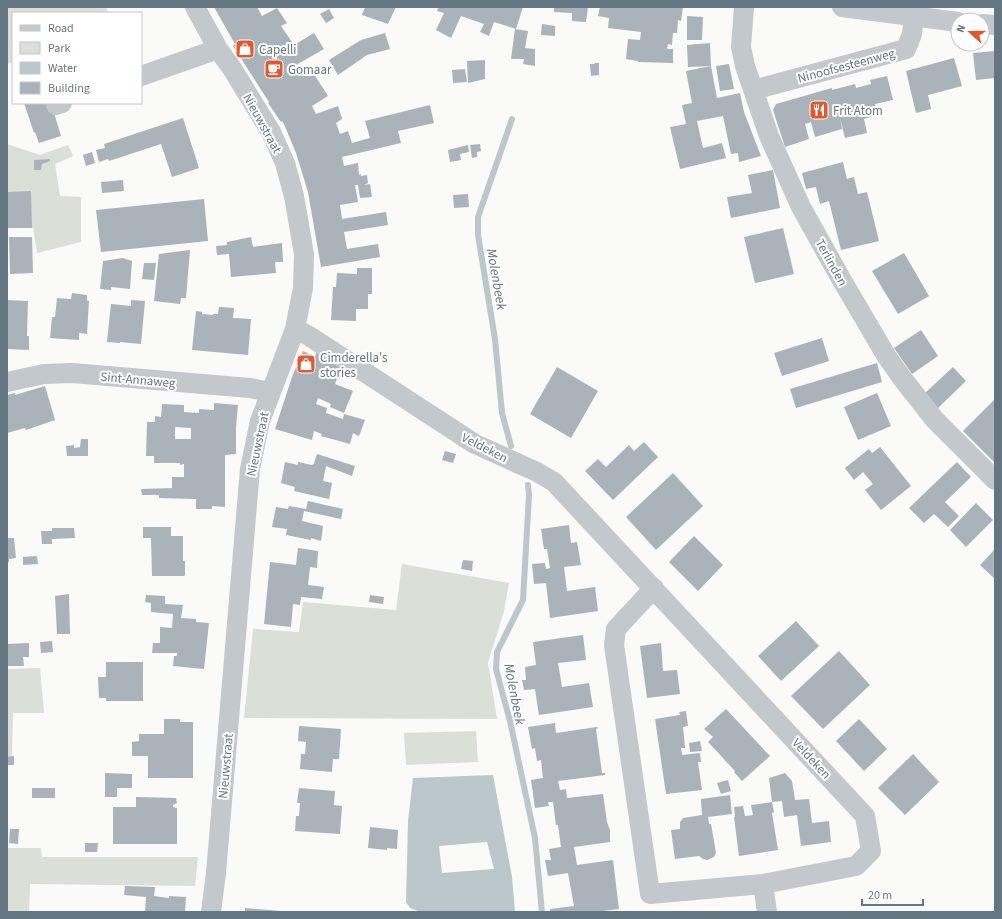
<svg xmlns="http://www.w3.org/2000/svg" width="1002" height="919" viewBox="0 0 1002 919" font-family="'Source Sans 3',sans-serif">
<rect width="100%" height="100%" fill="#fafaf8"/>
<!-- green -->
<path fill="#dadfd7" d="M7,7H106L108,13H13V62L7,64Z
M7,144L40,155L68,145L73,156L55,164L60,196L81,197V242L37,253L33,228L7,209Z
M402,564L509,583L504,611L488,663L497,719L244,718L253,629L299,632L303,602L396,610Z
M40,668L44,713H13L12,758H7V669Z
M476,731L478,762L406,765L404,733Z
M7,848H41L42,857H198L195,886L30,884L29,912H7Z"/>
<!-- water -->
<path fill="#bbc7cb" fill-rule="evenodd" d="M493,775L512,877L515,912L418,911L410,908L406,902L408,821L413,778ZM487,842L494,869L442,873L439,846Z"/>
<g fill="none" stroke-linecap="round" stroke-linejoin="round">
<!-- stream -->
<path stroke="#bbc7cb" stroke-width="6" d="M511,446L502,413L495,339L478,235V217L512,119
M528,485L529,495L523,600L497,652L496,669L510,721L535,838L542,912"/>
</g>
<!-- building -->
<path fill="#aab3b9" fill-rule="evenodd" d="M214,7H257L262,16L277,8L287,23L281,26L294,45L314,33L324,49L296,65L303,76L312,71L328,96L312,106L316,114L338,106L342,119L336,123L340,134L348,131L352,143L370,138L365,121L430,105L434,123L398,131L401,143L342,157L344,166L358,163L359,175L361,174V176L367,175L368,183L364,185L370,184L372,197L360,198L358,185H355L358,202L340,205L342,219L386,212L388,225L344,232L347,249L378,244L380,257L321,267L308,192L296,153L284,124L282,121L281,122L268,103L269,102L233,46L235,44Z
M365,7H396L388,24L362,15Z
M439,7H523L516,29L494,22L489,36L480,32L484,24L461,16L451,38L436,30L444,13L437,11Z
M554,7H588L586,22L572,21V13L554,12Z
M600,7H683L681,21L678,20L677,33H673L672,45L668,44L667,49H673V63L638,62V61L626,59L628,39L640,40L641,32L608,28L609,18L598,16Z
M329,9L334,18L326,23L320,14Z
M687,16L703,17L702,40H687Z
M542,24L555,26V36L541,35Z
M515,29L528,31L525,48L535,49V66L523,64L524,59H511Z
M385,33L390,49L367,55L338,75L329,60L361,40Z
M710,43L711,66L688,67L687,45Z
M995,51V78L976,80L973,53Z
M954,58L962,86L928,95L931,109L916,113L906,71Z
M485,60V79L468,83L467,61Z
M594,63H599V75L591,76L590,64H595Z
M729,64L734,89L720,91L716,66Z
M711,66L717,98L740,93L744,112L761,156L739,162L738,153L731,154L723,116L697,121L703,148L722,143L726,158L680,169L670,127L686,124L682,105L692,103L686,71Z
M465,69L467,82L453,83L452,70Z
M887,76L893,100L875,104L878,115L864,119L867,133L845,138L840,118L842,129L815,137L811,122L805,124L809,139L785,147L773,110L776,104L832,88V90L855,84L856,88L871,84L870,80Z
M24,103H51L61,136L39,143L35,132L34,133Z
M183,118L199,168L172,177L161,144L109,161L108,159L99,162L96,150L105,148L104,144Z
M480,144L481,151L477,152V157L472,158L470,145Z
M468,145L469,152L460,154L461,160L450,162L448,150Z
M92,152L95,163L86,166L83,155Z
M50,159V161L42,164L41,170H34V160Z
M843,162L847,179L854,177L858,194L867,192L879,241L841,250L829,201L820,204L816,187L806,189L802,173Z
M773,170L780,208L731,218L727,197L752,193L748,175Z
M123,180L124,191L102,193L101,182Z
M31,191L32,228H8V192Z
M468,194L469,207L454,208L453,195Z
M204,199L208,241L101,252L96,210Z
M783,228L794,274L755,283L744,237Z
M9,237H32L33,273L10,274Z
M251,237L253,247L282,243L283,262H275L276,273L231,277L229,254L217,255L216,246L227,245V242Z
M190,250L186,298H181L180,304L154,301L159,254Z
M904,253L929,296L898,314L872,271Z
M123,258L132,261L130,289L111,287V290L100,289L103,261Z
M144,263H156L154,280L142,279Z
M357,268H372V294H368V309H356V321L331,320L333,287H336L337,273L357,274Z
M72,293L87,295V301H89L87,334L79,333V340L50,338L52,317H55L57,298L71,299Z
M7,300L28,301L27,336H29V350L7,349Z
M131,300L145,301L141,344L120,342V343L107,342L111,304L131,306Z
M219,307L234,308L233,318L251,319L248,355L192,350L196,311L202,312V314L213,315V314H218Z
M921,330L938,356L912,374L894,348Z
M822,338L829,361L782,376L774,353Z
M303,351L315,357L317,351L341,368L335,384L353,391L344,413L330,407L331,404L318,398L316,404L327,408L326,413L343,419L344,414L365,420L359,436L353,433L350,444L321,436L322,434L314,431L312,440L275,429L292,377Z
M877,363L882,382L796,408L790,389Z
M557,367L598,391L571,438L530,414Z
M953,367L966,381L938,408L924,394Z
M45,386L55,420L26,430L25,428L7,433V395L15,393V395Z
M877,393L891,426L858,440L844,407Z
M995,399V463L963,431Z
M214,403L238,405L236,427V454L225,455V507L212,506V509H196V499L159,498V495H142L141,489L172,488V477H184V464L180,465V463H154V456H146L147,422H155V416L161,417L162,404L184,405V412L199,413V409L214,410ZM175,427L191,428V439H175Z
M81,439H88V456H67L66,446L74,445V448L80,447Z
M644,442L658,457L613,500L585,471L598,459L606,467L629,445L634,451Z
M880,447L911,486L881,510L865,490L873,484L863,472L854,480L845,468L869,449L872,453Z
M445,451L456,454L453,463L442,460Z
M317,454L355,466L352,476L326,466L323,481L332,483L329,499L294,491L295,487L281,483L285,462L298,465V462L312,465L315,463H314Z
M957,462L971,477L945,502L959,516L948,527L934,514L924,523L909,508Z
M673,473L703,506L656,550L626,517Z
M308,501L343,509L341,519L304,511L302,521L323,526L321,541L311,538V540L286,535L287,529L272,527L276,507L288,509L289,506L306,509Z
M976,503L993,520L966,547L950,530Z
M569,525L571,543L577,542L581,565L564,567L567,591L595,587L598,611L550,618L546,583L534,584L532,564L545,563L546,569L550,568L547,549H544L541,529Z
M143,527H171V536H183V561H185V575L184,576H152L151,538H143Z
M52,528H74L75,538L52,539Z
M41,531H52V544H42Z
M694,536L723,565L698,591L669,562Z
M7,538H14L16,558L9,559V562H7Z
M298,548L318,551L317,568L310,567L308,585L324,587L322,599L301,597L300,605L293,604L291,627L264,624L270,562L296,565Z
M995,549V579L980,565Z
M37,556L38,564L23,565V557Z
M463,560L473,561L472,571L461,569Z
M69,594L70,634H57L55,596Z
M146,595L165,596V604L183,605L181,618L196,619V622L209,623L204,669L173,666L174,656H177V653H152L153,643H160V627L172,628L173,614L151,612V603L145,602Z
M370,595L384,597L383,604L369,602Z
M796,621L819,646L781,681L758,656Z
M583,635L586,660L558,663L562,687L589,683L593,707L539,715L535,689L524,690L522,680H526L525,667L536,665L533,642Z
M52,641L53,652L41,653L40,642Z
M29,643V657H23L24,666H8L7,644Z
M661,643L663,671L677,670L680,694L647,698L640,646Z
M839,651L870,685L823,729L791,696Z
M106,662H143V701H106V698H99L98,677H106Z
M726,709L770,756L742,781L734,772L735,771L708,742L713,737L704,729Z
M686,711L688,726L683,727L685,748H681L682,754V755L700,753L701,762H698L702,790L666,794L655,719L680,715L679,712Z
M164,719H180V722H193V778H148V756H132V742L139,741V734H164Z
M859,719L887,749L864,771L836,741Z
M555,723L556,733L597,727L598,728L596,729L602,773H605V775L558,781L560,790L566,789L567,798L603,794L607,822L610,830V842L574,847L577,865L613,860L619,909L595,912H550V909L574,906L568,873L548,876L545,860H551L549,849L561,847L558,825H556L553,802H548L549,806L535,808L531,780L543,778L541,760L537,761L535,748L532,749L528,727Z
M299,726L341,729L339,759H333L332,772L300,769L301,754H305L306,742L298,741Z
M700,741L702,751L690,752L689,743Z
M913,754L939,782L905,815L878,788Z
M14,756V765H7V757Z
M105,773L132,774V788H117V797H105Z
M785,773L792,781L795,800L809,799L812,823L829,821L831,842L801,846L797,815L784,817L782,801L772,802L769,778Z
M728,780L731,791L721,794L717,783Z
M32,788H55V798H32Z
M299,788L335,791L334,805L342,806L340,834L295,831L296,816H299L300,803H297Z
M730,795L732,814L708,817L709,824H711L716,853L714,857L707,860L703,859L699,856L675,859L671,830L680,829V822L683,818L702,815L701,799Z
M136,797L176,798L177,803L173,805V807L177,808V844H113V807H136Z
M772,802L774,812L772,813L778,850L739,856L734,817H735L734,807L743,806L745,816L753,815L751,805Z
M370,827L398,830L397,849L387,848V850L368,848Z
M10,829H19L18,844L9,843Z
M85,843H98L97,852H85Z
M125,886L155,887L154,896L169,898V896L186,897L185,912H145L146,897L124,895Z
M245,908L281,911V912H245Z"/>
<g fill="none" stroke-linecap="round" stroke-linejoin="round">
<!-- minor -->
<path stroke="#c3c8cc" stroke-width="20" d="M195,7L218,49L233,70L271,132L285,163L294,196L304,254L303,288L295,329L260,421L250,469L216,873L211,912
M744,7L741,47L745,66L769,136L801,207L840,277L887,357L902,378L935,420L995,480
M842,7L958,22
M982,24L995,25
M141,76L218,49
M753,90L906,49L912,34L914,16
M56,105L62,103
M295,329L309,336L475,444L537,472L554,482L865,816L871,851L856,866L763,884L767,912
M7,382L44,374L72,373L250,388L270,392
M654,588L616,629L614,645L650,894L763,884"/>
</g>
<!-- icons -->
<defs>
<g id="shop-square" transform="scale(1)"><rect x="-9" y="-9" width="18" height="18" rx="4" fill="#e4572e" stroke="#fff"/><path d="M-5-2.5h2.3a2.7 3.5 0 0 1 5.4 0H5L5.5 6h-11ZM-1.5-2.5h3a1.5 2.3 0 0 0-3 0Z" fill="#fff"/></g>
<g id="cafe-square" transform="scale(1)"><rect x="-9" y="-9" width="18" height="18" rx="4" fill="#e4572e" stroke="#fff"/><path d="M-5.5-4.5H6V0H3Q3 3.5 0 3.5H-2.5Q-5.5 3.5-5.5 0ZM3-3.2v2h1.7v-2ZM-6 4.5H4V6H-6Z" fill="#fff"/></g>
<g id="restaurant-square" transform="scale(1)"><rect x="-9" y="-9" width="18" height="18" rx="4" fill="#e4572e" stroke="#fff"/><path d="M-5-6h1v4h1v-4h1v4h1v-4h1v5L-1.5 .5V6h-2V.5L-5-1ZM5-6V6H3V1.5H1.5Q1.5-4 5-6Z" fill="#fff"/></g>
</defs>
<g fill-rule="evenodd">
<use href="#shop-square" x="245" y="49"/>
<use href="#cafe-square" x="274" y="69"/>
<use href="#restaurant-square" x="819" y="110"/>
<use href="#shop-square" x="306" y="364"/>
</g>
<g text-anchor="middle" stroke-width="4" stroke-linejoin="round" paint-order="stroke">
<!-- poi labels -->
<g font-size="13" fill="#657683" stroke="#fff" text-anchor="start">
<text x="259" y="54">Capelli</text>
<text x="288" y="74">Gomaar</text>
<text x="833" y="115">Frit Atom</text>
<text x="320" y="362">Cimderella's<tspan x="320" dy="15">stories</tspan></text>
</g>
<!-- street labels -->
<g font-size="13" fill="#657683" stroke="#fff">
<text transform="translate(846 65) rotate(-15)" y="5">Ninoofsesteenweg</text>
<text transform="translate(263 123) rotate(61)" y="5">Nieuwstraat</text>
<text transform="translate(832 262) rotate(61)" y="5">Terlinden</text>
<text transform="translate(138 379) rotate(5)" y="5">Sint-Annaweg</text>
<text transform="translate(257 444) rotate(-78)" y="5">Nieuwstraat</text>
<text transform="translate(485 447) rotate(27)" y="5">Veldeken</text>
<text transform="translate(812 758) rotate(47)" y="5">Veldeken</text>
<text transform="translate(225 766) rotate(-85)" y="5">Nieuwstraat</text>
</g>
<!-- water labels -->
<g font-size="14" font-style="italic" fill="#60757c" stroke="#fff">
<text transform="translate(497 279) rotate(80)" y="5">Molenbeek</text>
<text transform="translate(515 694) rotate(79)" y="5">Molenbeek</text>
</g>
</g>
<!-- border -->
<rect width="1002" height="919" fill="none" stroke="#657683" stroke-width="16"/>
<!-- legend -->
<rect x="12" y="12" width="130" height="92" fill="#ffffff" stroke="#c1c8cd"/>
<rect x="20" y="25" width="20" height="6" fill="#c3c8cc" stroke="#c1c8cd"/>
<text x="48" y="32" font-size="12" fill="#657683">Road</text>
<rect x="20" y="42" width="20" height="12" fill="#dadfd7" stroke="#c1c8cd"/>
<text x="48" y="52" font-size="12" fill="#657683">Park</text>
<rect x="20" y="62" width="20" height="12" fill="#bbc7cb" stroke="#c1c8cd"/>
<text x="48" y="72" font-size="12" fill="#657683">Water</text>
<rect x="20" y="82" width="20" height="12" fill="#aab3b9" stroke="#c1c8cd"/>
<text x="48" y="92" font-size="12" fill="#657683">Building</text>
<!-- north arrow -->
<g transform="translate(970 32) rotate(291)"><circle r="19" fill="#ffffff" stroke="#c1c8cd"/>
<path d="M0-3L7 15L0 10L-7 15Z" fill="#e4572e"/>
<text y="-6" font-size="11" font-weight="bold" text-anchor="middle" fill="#657683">N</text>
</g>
<!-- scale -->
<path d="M862 899v6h61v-6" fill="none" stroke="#657683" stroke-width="2"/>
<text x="868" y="899" font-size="12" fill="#657683" stroke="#ffffff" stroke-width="3" paint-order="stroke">20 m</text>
</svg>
